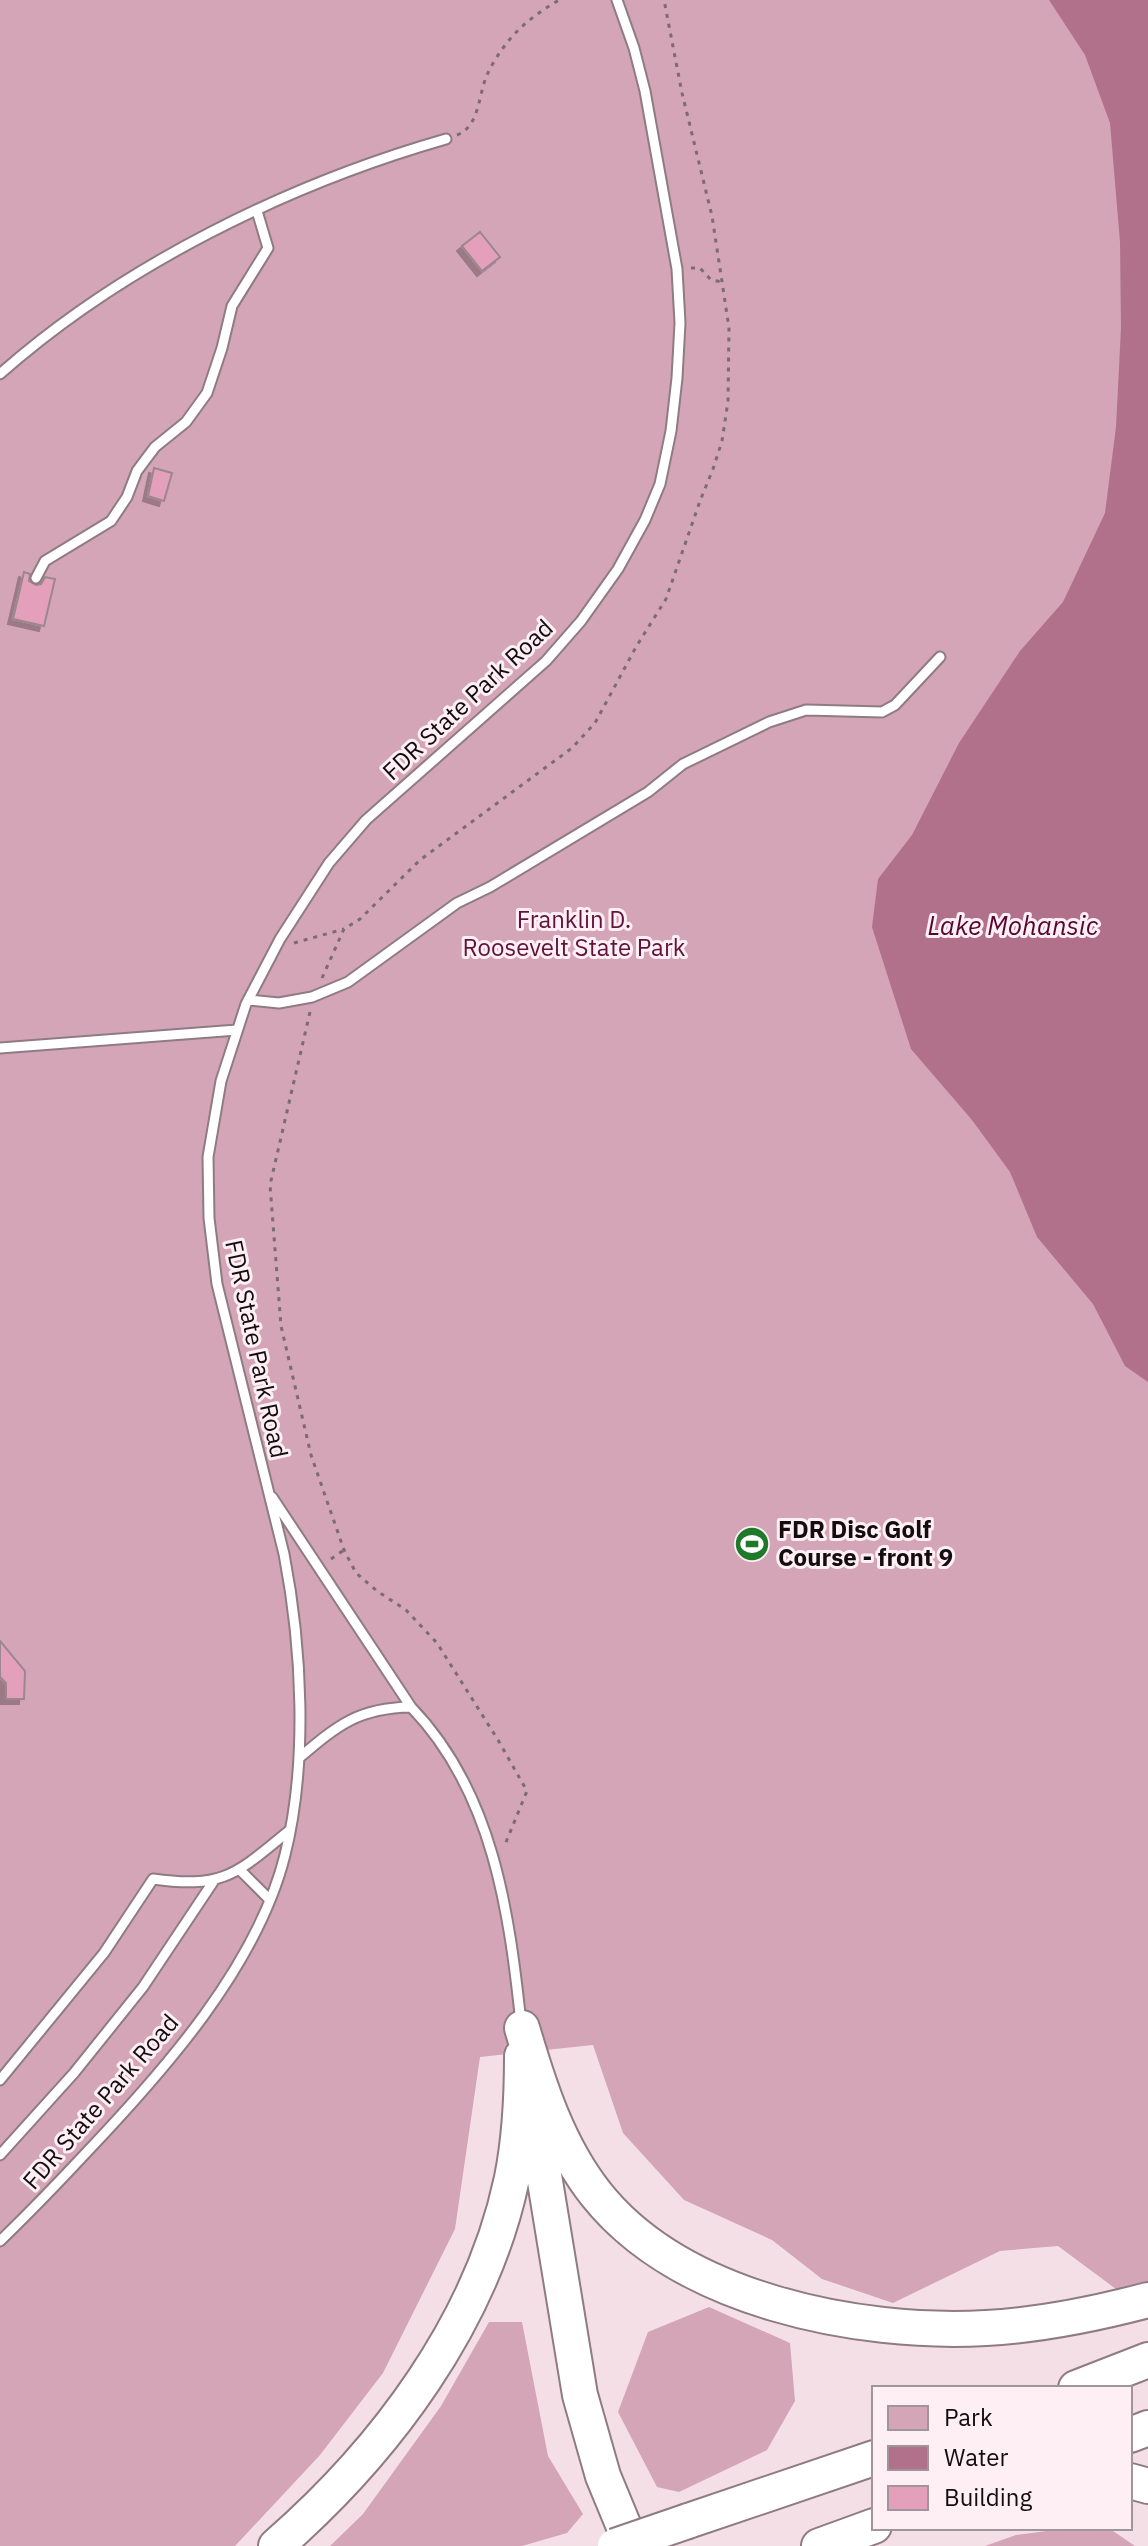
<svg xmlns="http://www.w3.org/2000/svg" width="1148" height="2546" viewBox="0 0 1148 2546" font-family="'IBM Plex Sans',sans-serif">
<defs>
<filter id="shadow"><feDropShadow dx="-5" dy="5" stdDeviation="0" flood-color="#0004"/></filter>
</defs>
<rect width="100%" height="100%" fill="#f5dfe7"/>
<!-- green -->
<path fill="#d3a5b6" d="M0,0H1148V2286L1124,2295L1058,2246L1000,2251L893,2303L822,2279L772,2240L684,2200L623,2133L593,2045L480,2057L455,2229L383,2373L320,2455L235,2546H0Z
M709,2307L790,2343L795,2401L767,2450L679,2492L657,2487L618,2412L648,2332Z
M489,2322H522L548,2456L583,2514L567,2533L522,2546H330L363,2514L441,2406Z
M1070,2528L1113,2531L1135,2546H985L1016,2535Z"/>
<!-- water -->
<path fill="#b1718a" d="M1049,0H1148V1382L1125,1366L1093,1304L1037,1237L1010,1172L972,1120L911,1049L872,927L878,879L912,835L959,743L1020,651L1063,602L1105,513L1116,427L1121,328L1120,242L1110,123L1085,55Z"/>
<!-- building -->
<path fill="#e4a0ba" stroke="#9b878e" stroke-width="2" filter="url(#shadow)" d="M480,232L500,257L482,271L462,246Z
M154,468L172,473L164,501L148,496Z
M24,572L30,574L29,581L36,585L41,584L45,577L55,579L44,626L13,619Z
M0,1641L25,1671L24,1699H6V1683L0,1677Z"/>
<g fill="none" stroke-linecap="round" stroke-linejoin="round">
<!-- service casing -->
<g stroke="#8f7b82" stroke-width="13">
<path id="service" d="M0,374C123,265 289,184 446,139
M36,578L45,561L111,521L127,497L137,471L155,447L186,422L207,393L222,348L232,306L268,248L257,211
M248,1000L279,1003L312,997L348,982L457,903L490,887L648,792L683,764L769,722L806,710L882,712L895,705L940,657
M0,1048L237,1030
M272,1497L411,1707C493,1792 509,1911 521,2023
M299,1758C338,1725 358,1708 411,1707
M240,1870L270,1900
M0,2080L104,1953L153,1879C225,1889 237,1873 290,1830
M0,2155L74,2073L143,1987L213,1882
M0,2241C29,2213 57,2184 85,2154C162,2073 257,1967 285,1855C308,1763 302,1647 284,1554L217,1284L209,1218L208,1157L221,1081L246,1004L280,939L329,863L366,820L546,661L581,621L618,569L645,520L660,484L671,431L677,378L680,323L677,269L645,91L634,48L617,0"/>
</g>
<!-- motorway casing -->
<g stroke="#8f7b82" stroke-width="38">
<path id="motorway" d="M522,2028C539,2086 558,2146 596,2194C680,2300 858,2335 986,2328C1041,2325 1095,2314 1148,2300
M533,2108L580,2395L603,2476L632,2546
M1076,2388L1148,2360
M1130,2435L1148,2428
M1130,2481L1148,2486
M688,2521L874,2458
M276,2546C385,2451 482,2322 512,2178C520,2138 522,2097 522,2056
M819,2546L874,2526"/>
</g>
<!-- path -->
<path stroke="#7a6c71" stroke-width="3" stroke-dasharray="4 6" stroke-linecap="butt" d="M457,135C480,126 478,95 487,75C491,66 497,56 503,48C518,27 537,13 559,0
M691,268H700L711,280L722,282
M294,943L344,929
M322,978L344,929L360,919L420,860L572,748L595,723L636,647L666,599L700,501L713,469L722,441L728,401L729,328L712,216L682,93L664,0
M310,1012L270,1185L281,1326L311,1455L344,1550L356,1573L377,1591L406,1610L437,1643L498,1740L527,1791L504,1847
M331,1559L344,1550"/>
<!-- service -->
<use href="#service" stroke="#fff" stroke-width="9"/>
<!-- motorway -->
<use href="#motorway" stroke="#fff" stroke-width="34"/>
<!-- motorway-bridge casing -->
<g stroke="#8f7b82" stroke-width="38" stroke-linecap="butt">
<path id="motorway-bridge" d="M615,2546L688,2521"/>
</g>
<!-- motorway-bridge -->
<use href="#motorway-bridge" stroke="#fff" stroke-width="34"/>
</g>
<!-- icons -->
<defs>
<g id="stadium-disc" transform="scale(1.8)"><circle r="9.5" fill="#1e7a29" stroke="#fdeff3"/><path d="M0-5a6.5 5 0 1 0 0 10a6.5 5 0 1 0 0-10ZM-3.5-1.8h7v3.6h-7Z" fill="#fff"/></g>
</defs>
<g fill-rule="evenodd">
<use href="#stadium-disc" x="752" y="1544"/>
</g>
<g text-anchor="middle" stroke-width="6" stroke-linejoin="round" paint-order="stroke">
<!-- street labels -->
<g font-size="24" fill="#140d0f" stroke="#fdeff3">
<text transform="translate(468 700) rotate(-43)" y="8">FDR State Park Road</text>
<text transform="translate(256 1349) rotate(78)" y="8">FDR State Park Road</text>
<text transform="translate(101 2102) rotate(-49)" y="8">FDR State Park Road</text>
</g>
<!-- park labels -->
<g font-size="24" fill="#62133b" stroke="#fdeff3">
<text x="574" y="928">Franklin D.<tspan x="574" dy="28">Roosevelt State Park</tspan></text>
</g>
<!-- poi labels -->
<g font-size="24" font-weight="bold" fill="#140d0f" stroke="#fdeff3" text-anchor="start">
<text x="778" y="1538">FDR Disc Golf<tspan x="778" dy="28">Course - front 9</tspan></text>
</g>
<!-- water labels -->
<g font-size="26" font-style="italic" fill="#570632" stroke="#fdeff3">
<text x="1013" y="935">Lake Mohansic</text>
</g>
</g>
<!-- legend -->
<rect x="872" y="2386" width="260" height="144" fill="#fdeff3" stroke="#a09598" stroke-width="2"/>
<rect x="888" y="2406" width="40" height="24" fill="#d3a5b6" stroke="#a09598" stroke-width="2"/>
<text x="944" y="2426" font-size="24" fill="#140d0f">Park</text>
<rect x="888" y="2446" width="40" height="24" fill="#b1718a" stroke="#a09598" stroke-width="2"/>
<text x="944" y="2466" font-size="24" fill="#140d0f">Water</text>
<rect x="888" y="2486" width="40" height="24" fill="#e4a0ba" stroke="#a09598" stroke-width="2"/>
<text x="944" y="2506" font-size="24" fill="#140d0f">Building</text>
</svg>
